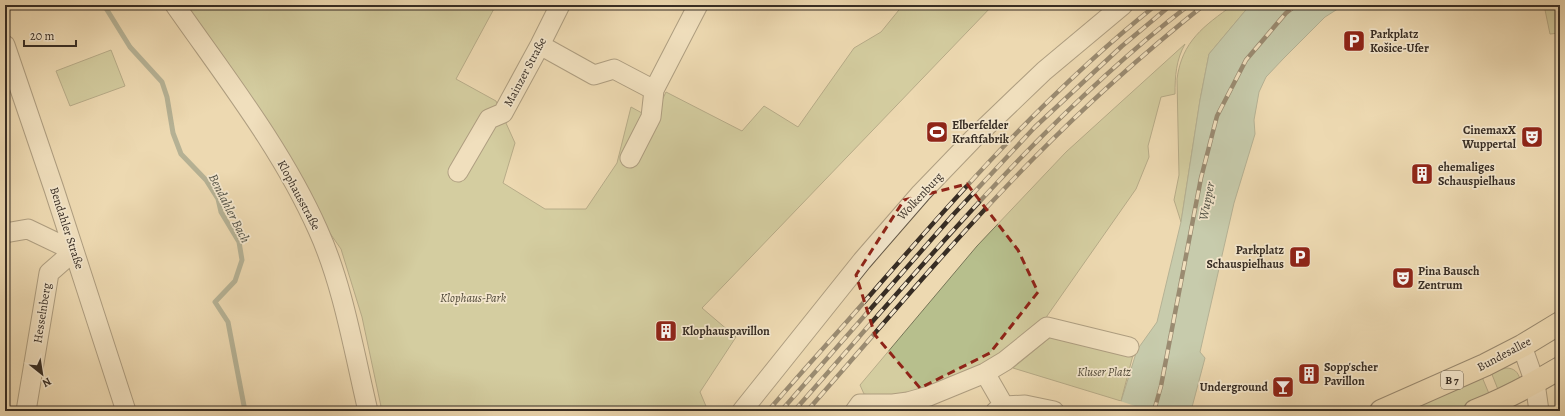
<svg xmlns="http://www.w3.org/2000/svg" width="1565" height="416" viewBox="0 0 1565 416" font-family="Alegreya,serif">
<rect width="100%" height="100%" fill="#edd9b1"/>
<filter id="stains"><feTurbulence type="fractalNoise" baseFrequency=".005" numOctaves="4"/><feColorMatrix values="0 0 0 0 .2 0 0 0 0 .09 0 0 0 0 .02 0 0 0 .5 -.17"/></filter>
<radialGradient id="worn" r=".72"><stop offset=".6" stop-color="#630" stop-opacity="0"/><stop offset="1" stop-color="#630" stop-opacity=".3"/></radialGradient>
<!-- green -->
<path fill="#b7bf8d" stroke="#777658" d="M186,5H496L456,79L496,101L515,143L503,183L545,209H586L617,163L631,107L653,119L666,92L742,131L764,106L798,127L854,48L881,32L903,5H993L702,308L736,337L700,392L708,411H382L362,317L341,249L320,219Z
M1233,5H1250L1209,54L1200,100L1181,222L1174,200L1179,175L1177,79C1182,41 1204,26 1233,5Z
M1544,5H1560V33L1550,34Z
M1185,44C1176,60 1175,76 1175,94L1161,97L1148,146L1149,157L1136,189L1047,316L1044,329L994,361L906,395L877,396L864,394L860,385L977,246L1066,152Z
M111,50L125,86L70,106L56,71Z
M1052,336L1133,355L1121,401L1013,368Z
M1506,368C1514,368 1518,372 1520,379L1499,392L1491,372Z
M1482,377L1490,396L1455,411H1404Z"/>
<!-- water -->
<path fill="#9abba6" stroke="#728272" d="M1250,5H1344L1325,17L1284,58L1266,77L1259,92L1254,120L1255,134L1234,203L1200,352L1205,358L1191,411H1118L1137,350L1157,322L1181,222L1200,100L1209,54Z"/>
<!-- pier -->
<path fill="#edd9b1" d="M1120,401L1150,411H1117Z"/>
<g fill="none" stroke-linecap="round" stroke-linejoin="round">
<!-- stream -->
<path stroke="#728272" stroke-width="5" d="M104,5L130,47L162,82L167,97L173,133L181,154L206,180L218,199L221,212L239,242L242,260L235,281L215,302L228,322L245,411"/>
<!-- minor casing -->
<g stroke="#645847" stroke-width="21">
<path id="minor" d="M175,5C226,78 282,149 318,230C343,285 354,352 368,411
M5,45L54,189L126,411
M540,45L594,75L614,69L654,90
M630,158L651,117L654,90L698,5
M458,172L489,119L503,113L540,45L560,5
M5,233L28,229L74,251
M1522,346L1535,383L1539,411
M985,373L1004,406
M26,411L49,273L74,251
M742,411L862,261L921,193L974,138L1044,71L1123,5
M855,411L860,404H893L908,402L929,396L985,373L1005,361L1047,327L1129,347
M996,411L1004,406L1025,405L1054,411"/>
</g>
<!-- major casing -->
<g stroke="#372d24" stroke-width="24">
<path id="major" d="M1381,411L1485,365L1522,346L1560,323
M1475,411C1505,399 1533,384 1560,368"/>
</g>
<!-- minor -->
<use href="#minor" stroke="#f3e6cc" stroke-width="19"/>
<!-- major -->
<use href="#major" stroke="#edd9b1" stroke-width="22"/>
<!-- rail casing -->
<g stroke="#372d24" stroke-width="4.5">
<path id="rail" d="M768,411C804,369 842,328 878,286C965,186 1053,87 1156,5
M781,411L952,216L1035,127L1122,46L1171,5
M794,411C919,270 1039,121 1189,5
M807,411C882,326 954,239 1033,159C1087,104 1144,53 1204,5
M1154,411L1161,386L1201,178L1217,116L1246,60L1286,13L1296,5"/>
</g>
<!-- rail -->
<use href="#rail" stroke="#f3e6cc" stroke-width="3" stroke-dasharray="9" stroke-linecap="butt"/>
</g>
<!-- marked area -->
<path d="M0 0H1565V416H0ZM967,184L1018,250L1038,292L990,353L920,388L875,335L856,275L904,200Z" fill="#edd9b1" fill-opacity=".55" fill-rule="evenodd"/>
<path fill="none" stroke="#8f2418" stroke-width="3" stroke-dasharray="8 5" stroke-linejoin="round" d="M967,184L1018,250L1038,292L990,353L920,388L875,335L856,275L904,200Z"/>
<!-- icons -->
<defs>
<g id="parking-square" transform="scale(1.15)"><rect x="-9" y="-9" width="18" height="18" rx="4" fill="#8f2418" stroke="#f3e6cc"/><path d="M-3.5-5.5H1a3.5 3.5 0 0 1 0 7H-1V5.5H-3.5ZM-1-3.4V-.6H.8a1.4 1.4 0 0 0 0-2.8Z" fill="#fff"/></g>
<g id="stadium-square" transform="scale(1.15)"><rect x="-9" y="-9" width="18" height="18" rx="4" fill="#8f2418" stroke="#f3e6cc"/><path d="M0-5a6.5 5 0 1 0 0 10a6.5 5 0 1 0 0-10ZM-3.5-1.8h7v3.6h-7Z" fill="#fff"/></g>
<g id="theatre-square" transform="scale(1.15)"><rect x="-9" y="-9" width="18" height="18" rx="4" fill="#8f2418" stroke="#f3e6cc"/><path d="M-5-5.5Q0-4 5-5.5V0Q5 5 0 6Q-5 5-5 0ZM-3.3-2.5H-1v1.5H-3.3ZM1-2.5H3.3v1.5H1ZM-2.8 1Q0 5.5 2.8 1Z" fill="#fff"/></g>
<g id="building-square" transform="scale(1.15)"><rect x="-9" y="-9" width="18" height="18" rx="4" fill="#8f2418" stroke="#f3e6cc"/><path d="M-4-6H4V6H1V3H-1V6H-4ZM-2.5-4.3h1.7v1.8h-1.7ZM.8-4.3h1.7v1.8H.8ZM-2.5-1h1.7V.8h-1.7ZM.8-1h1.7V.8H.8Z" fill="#fff"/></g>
<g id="bar-square" transform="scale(1.15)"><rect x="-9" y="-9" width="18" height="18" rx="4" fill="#8f2418" stroke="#f3e6cc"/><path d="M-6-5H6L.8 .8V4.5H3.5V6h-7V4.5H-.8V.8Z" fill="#fff"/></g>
</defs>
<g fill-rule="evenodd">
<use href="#parking-square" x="1354" y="41"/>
<use href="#stadium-square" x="937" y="132"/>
<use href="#theatre-square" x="1532" y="137"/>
<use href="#building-square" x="1422" y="174"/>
<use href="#parking-square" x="1300" y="257"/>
<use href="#theatre-square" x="1403" y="278"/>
<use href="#building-square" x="666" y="331"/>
<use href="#building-square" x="1309" y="374"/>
<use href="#bar-square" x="1283" y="387"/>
</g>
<g text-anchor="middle" stroke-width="3.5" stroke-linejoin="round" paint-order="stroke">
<!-- shield labels -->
<rect fill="#f3e6cc" stroke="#6f6456" stroke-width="1" x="1441" y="371" width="22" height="18" rx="3"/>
<g font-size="11" font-weight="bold" fill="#372d24">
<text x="1452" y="384">B 7</text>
</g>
<!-- poi labels -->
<g font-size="12" font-weight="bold" fill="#372d24" stroke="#f3e6cc" text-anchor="start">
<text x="1370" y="38">Parkplatz<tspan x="1370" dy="14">Košice-Ufer</tspan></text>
<text x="952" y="129">Elberfelder<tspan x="952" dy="14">Kraftfabrik</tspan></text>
<text x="1516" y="134" text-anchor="end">CinemaxX<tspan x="1516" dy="14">Wuppertal</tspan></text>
<text x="1438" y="171">ehemaliges<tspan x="1438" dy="14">Schauspielhaus</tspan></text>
<text x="1284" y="254" text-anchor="end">Parkplatz<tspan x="1284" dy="14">Schauspielhaus</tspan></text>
<text x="1418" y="275">Pina Bausch<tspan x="1418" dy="14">Zentrum</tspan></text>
<text x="682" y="335">Klophauspavillon</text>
<text x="1324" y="371">Sopp'scher<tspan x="1324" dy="14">Pavillon</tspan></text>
<text x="1268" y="391" text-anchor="end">Underground</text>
</g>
<!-- street labels -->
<g font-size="12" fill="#372d24" stroke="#f3e6cc">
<text transform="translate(525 72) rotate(-62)" y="4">Mainzer Straße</text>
<text transform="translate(299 195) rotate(62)" y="4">Klophausstraße</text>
<text transform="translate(920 196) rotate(-47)" y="4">Wolkenburg</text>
<text transform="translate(67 228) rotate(72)" y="4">Bendahler Straße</text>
<text transform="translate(42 313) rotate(-81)" y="4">Hesselnberg</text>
<text transform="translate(1504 354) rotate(-28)" y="4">Bundesallee</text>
</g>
<!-- park labels -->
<g font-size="12" font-style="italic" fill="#514a39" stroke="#f3e6cc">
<text x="473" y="302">Klophaus-Park</text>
<text x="1104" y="376">Kluser Platz</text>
</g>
<!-- water labels -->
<g font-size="13" font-style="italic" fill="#505044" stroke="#f3e6cc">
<text transform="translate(1206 201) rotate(-79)" y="5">Wupper</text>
<text transform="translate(230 208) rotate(63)" y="5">Bendahler Bach</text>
</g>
</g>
<!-- margin -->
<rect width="1565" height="416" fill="none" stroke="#edd9b1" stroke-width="20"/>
<rect x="6" y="6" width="1553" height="404" fill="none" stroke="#372d24" stroke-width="2"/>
<rect x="10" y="10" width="1545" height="396" fill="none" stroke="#372d24"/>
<!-- north arrow -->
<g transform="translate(42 374) rotate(150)" stroke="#f3e6cc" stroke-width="3" paint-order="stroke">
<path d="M0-3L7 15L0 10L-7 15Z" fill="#372d24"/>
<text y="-6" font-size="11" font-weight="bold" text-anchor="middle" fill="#372d24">N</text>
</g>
<!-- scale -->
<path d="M24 40v6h52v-6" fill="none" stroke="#372d24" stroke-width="2"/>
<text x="30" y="40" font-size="12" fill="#372d24" stroke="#f3e6cc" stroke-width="3" paint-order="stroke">20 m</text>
<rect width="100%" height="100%" filter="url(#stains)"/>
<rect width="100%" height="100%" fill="url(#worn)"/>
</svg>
